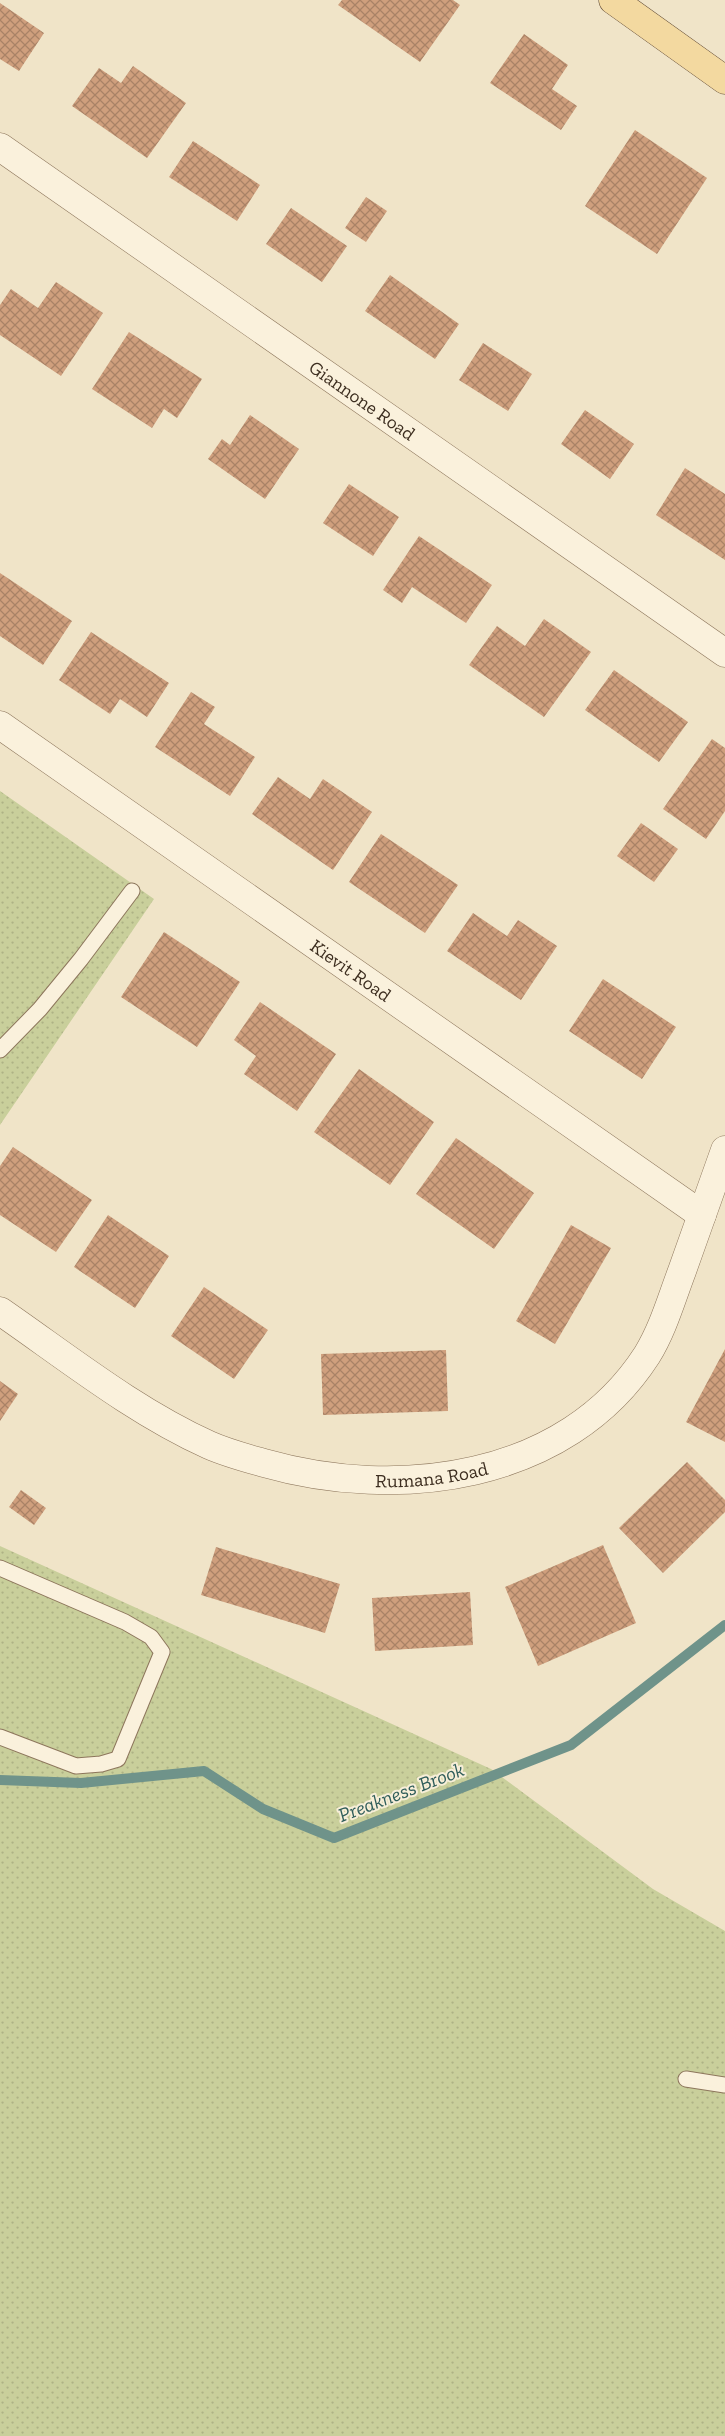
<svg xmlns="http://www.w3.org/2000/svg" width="725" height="2436" viewBox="0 0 725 2436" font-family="'Zilla Slab',serif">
<defs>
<pattern id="grass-dots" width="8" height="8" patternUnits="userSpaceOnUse" patternTransform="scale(1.25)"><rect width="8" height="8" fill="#c9cf9b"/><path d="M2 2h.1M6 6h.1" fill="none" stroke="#aeb285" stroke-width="1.8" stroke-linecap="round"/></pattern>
<pattern id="building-cross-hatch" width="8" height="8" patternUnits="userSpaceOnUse" patternTransform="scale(1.25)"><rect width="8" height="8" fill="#cf9f7d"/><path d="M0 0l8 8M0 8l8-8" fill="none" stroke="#a98266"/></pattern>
</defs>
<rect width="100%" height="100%" fill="#f0e4c8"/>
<!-- grass -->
<path fill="url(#grass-dots)" d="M0,791L154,899L0,1125Z
M0,1546L491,1769L653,1889L725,1931V2436H0Z"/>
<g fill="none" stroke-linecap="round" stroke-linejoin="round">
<!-- stream -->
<path stroke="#6f938a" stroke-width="10" d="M0,1780L81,1783L204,1771L263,1809L334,1838L571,1745L725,1625"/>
</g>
<!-- building -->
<path fill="url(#building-cross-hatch)" d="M342,0H453L460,5L420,62L338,5Z
M0,3L44,33L19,71L0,59Z
M524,34L568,65L552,89L577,106L561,130L490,83Z
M133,66L186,103L147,158L72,106L99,68L121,83Z
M635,130L707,178L657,254L585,206Z
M193,141L260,185L237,221L169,177Z
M366,197L387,211L366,242L345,228Z
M291,208L347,246L322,282L266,244Z
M390,275L459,324L435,359L365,311Z
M56,282L103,313L61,376L0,335V305L11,289L38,308Z
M129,332L202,379L177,418L164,409L152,428L92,389Z
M483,343L532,374L508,411L459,380Z
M585,410L634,444L610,479L561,444Z
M250,415L299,449L265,499L208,459L222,439L230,445Z
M685,468L725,494V560L656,515Z
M349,484L399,517L373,556L323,523Z
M419,536L492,585L466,623L412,587L402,603L383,590Z
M0,573L72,621L43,665L0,636Z
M544,619L591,652L544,717L469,665L497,626L525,646Z
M91,632L169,683L147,717L120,699L110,714L59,680Z
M614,670L688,722L659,762L585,710Z
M191,692L215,707L204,724L255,757L230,796L155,747Z
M712,739L725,748V811L706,839L663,809Z
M278,777L310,799L323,779L372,812L333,870L252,814Z
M641,823L678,849L654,882L617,856Z
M381,834L458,885L425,933L349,882Z
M473,913L507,936L518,920L557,946L521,1000L447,951Z
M164,932L240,982L197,1047L121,997Z
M603,979L676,1027L642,1079L569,1031Z
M260,1002L336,1054L297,1111L244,1074L256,1056L234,1040Z
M359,1069L434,1122L390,1185L314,1132Z
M456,1138L534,1193L494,1249L416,1194Z
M13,1147L92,1200L56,1252L0,1215V1166Z
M108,1215L169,1256L135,1308L74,1267Z
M571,1225L611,1248L555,1344L516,1321Z
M204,1287L268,1330L234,1379L171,1336Z
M725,1349V1442L686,1422Z
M446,1350L448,1411L323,1415L321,1354Z
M0,1381L18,1394L0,1421Z
M687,1462L725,1500V1512L663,1573L619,1528Z
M21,1490L46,1508L34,1525L9,1507Z
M603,1545L636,1623L538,1666L505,1587Z
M216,1547L340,1584L325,1633L201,1595Z
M470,1592L473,1645L375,1651L372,1598Z"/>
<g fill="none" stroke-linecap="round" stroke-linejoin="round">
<!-- lane casing -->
<g stroke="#8d765c" stroke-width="17">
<path id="lane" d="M0,1050L40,1009L81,959L132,891
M0,1568L125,1622L151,1637L162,1652L118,1759L101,1764L76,1766L0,1737
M686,2079L725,2085"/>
</g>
<!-- street casing -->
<g stroke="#8d765c" stroke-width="29">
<g id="street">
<path id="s1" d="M0,147L725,653"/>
<path id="s2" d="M0,725L702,1215"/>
<path id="s3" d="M0,1311C68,1358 134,1411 209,1445C227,1453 246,1458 264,1463C397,1501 566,1481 647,1355C663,1329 671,1300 682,1271C696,1231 711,1190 725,1150"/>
</g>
</g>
<!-- primary casing -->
<g stroke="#5b4430" stroke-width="29">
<path id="primary" d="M613,0L725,80"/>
</g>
<!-- lane -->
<use href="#lane" stroke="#faf1dc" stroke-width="15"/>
<!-- street -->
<use href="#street" stroke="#faf1dc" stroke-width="28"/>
<!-- primary -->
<use href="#primary" stroke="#f3d9a0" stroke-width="28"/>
</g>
<g text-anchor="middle" stroke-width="4" stroke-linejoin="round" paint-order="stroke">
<!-- street labels -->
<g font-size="19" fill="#3d2e20" stroke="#f7eed8">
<text dy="7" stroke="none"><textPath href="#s1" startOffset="442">Giannone Road</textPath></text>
<text dy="7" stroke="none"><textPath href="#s2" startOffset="428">Kievit Road</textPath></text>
<text dy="7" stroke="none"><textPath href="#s3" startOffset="476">Rumana Road</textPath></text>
</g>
<!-- water labels -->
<g font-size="20" font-style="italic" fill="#2f5d5a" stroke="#f7eed8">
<text transform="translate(401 1792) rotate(-21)" y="7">Preakness Brook</text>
</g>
</g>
</svg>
